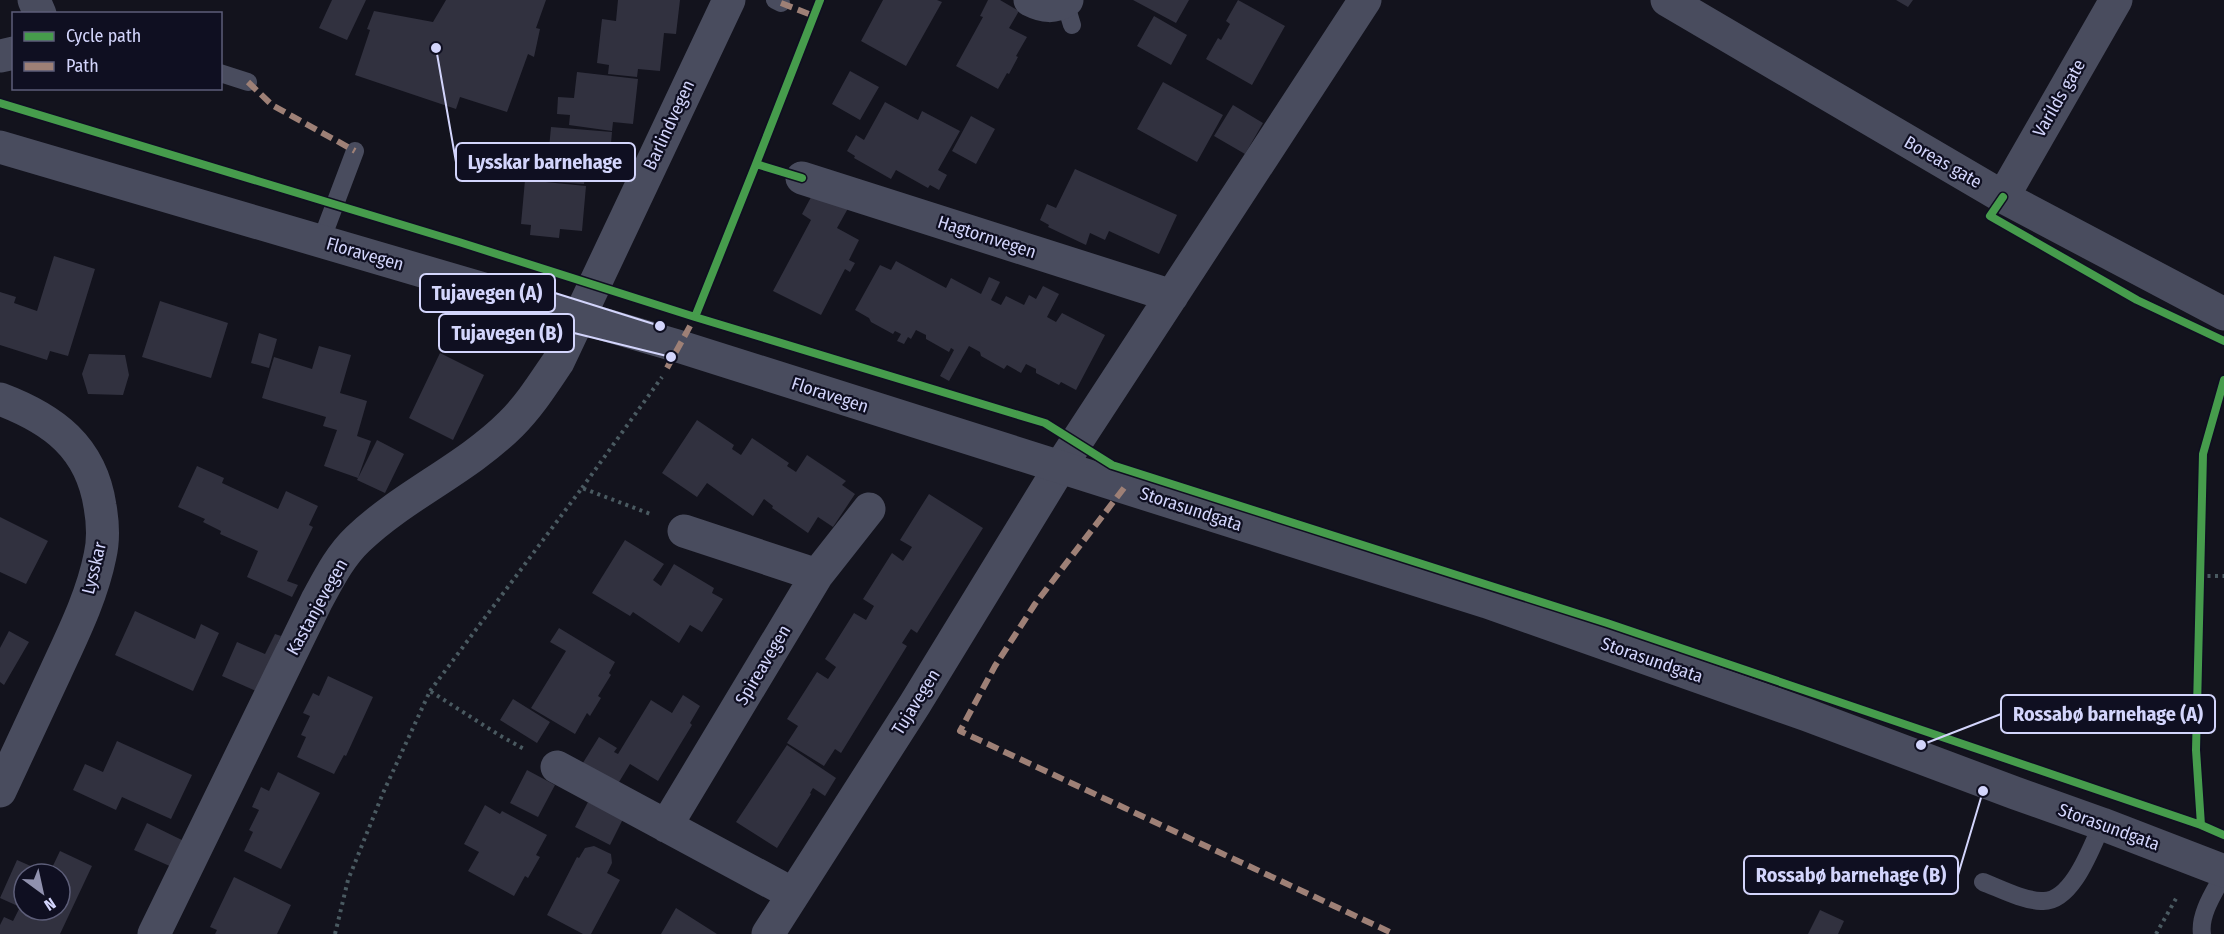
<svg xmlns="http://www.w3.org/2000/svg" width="2224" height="934" viewBox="0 0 2224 934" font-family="'Fira Sans Condensed',sans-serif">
<rect width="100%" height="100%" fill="#13131d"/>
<!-- building -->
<path fill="#31313f" d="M332,0H366L347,40L319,28Z
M446,0H546L536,28L540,29L534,57L528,54L507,112L460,97L456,109L355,75L370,30L367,29L374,11L433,22Z
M618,0H680L676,34L664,33L660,71L638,69L637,77L608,74L609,65L597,63L602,19L616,21Z
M883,0H937L942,2L906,66L861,41Z
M988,0H1000L1019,11L1009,28L1027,37L1016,56L1018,57L1009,74L1007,73L998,89L956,66L983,17L980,16Z
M1133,0H1189L1176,23Z
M1238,0L1285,26L1252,85L1206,59L1218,38L1221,40L1230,24L1226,21Z
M1896,0H1913L1908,7Z
M1154,16L1187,35L1171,65L1137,46Z
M850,71L879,87L860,120L832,104Z
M577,72L638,79L633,124L613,122L612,131L569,125L570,115L557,114L558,97L574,98Z
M1163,82L1223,115L1197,162L1137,129Z
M885,102L918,120L922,111L960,131L938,170L947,175L939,190L930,185L928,188L896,170L891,179L854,158L855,156L847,151L856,135L864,140Z
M1233,105L1263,123L1245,154L1214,136Z
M971,116L995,129L976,164L952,151Z
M551,127L612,132L608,177L585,175L584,184L557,182V171L547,170Z
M1075,169L1177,215L1159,254L1109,231L1105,240L1090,233L1086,245L1048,227L1049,225L1040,220L1047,204L1056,208Z
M525,180L586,186L582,231L560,229L559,238L530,235L531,225L521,224Z
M817,186L851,203L837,228L859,240L849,260L855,263L850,272L845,269L821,315L773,291L811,220L802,214Z
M54,256L95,269L68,356L50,351L47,360L0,345V292L16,297L14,303L37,311Z
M896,261L946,288L951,278L981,294L989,277L1000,282L991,300L1001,305L1006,296L1024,305L1029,295L1036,299L1043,286L1059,294L1047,317L1056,322L1062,313L1105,335L1076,390L1061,382L1059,385L1036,373V369L1026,364L1021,373L1007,365L1004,369L981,356L980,352L969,346L949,381L940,376L954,350L951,348L949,352L926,339V335L916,330L911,339L908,337L904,344L897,341L901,334L895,331L893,334L871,322L869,318L855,310L880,265L891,270Z
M160,301L228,323L211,378L142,357Z
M259,333L277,339L269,368L251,363Z
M319,346L351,355L340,393L367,401L357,436L371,441L358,478L324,466L337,430L323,426L326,417L262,398L274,357L312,369Z
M440,353L484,375L453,440L409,418Z
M89,354L125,355L129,375L123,395L88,394L82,374Z
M697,420L734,445L732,449L741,455L752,438L789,463L787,466L796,472L807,455L846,481L842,485L855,494L833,527L818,517L808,533L772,508L773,506L764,499L753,516L707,483L697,497L662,473Z
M377,440L404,454L385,493L357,480Z
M197,466L224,478L222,483L278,509L286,491L318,506L309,525L313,527L287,581L298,585L292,597L247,577L258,551L220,534L221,531L203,522L205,519L178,507Z
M929,494L983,528L917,633L911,629L902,643L907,646L841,753L835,749L824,766L787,743L798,726L787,719L817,672L828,679L836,667L825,659L854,613L866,620L874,606L863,599L892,553L903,561L912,547L900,540Z
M0,517L48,541L26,584L0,572Z
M625,540L664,564L653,580L661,586L674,564L714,588L712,593L723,599L702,632L690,625L679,643L633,612L630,616L592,593Z
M135,611L195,639L201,624L219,633L193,691L115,655Z
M559,628L615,662L609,673L611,675L598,696L601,698L590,716L587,713L575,734L531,708L566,651L550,642Z
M9,631L29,642L4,685L0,682V648Z
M275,634L281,636L256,691L222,676L237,642L265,654Z
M328,676L373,697L346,756L344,755L334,774L297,757L306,737L301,735L310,716L303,713L313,693L319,696Z
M683,695L700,706L690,723L692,725L658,781L630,764L616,787L581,766L599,737L617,748L614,752L618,754L651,700L672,713Z
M513,699L550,722L537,743L500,720Z
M117,741L192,775L171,819L122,797L116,810L73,790L85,764L103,772Z
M787,745L836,778L825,796L813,788L810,793L811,794L777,848L736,822Z
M527,770L555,785L538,817L510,803Z
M278,772L320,793L281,869L244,851L253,832L249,830L259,810L252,807L261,787L269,791Z
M588,802L623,819L610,845L575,827Z
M485,805L500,814L502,811L547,835L536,855L540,857L528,878L525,876L514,896L468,871L479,852L464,844Z
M147,823L186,842L174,868L134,850Z
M594,846L611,854L612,863L607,873L620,880L591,934H583L547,915L577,857L579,858L585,848Z
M60,851L92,866L60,934H0V925L4,917L13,921L20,907L0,898L17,860L49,874H24V910H60V874H49Z
M234,877L291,905L277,934H215L217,930L210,927Z
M676,908L717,934H661Z
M1820,910L1844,921L1838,934H1808Z"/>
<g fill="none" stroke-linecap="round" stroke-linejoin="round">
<!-- path -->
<path stroke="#4a5a61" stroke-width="4" stroke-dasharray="3 4.5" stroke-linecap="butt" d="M582,488L662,377
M2200,576H2224
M430,691L582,488L653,515
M335,934L348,880L383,793L430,691L499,735L526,750
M2156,934L2178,895"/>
<!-- service -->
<path stroke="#494c5e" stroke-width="18" d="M775,0L781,3
M1065,2L1072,25
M220,73L248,82
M321,241L355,151
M1983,882C2001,889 2022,900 2041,901C2072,904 2092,846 2102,824
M2202,934C2199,914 2215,891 2224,874"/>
<!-- minor -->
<path stroke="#494c5e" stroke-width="33" d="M34,0L40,14
M1030,0C1044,7 1054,8 1067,0
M1667,0L2003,197L2224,314
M0,56L14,53
M802,178L1172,296
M2003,197L2116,0
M0,399C53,419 91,447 100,506C103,523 104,539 100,556C92,596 73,634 56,671C37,711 19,751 0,791
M684,531L817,575
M557,767L793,894
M666,826L817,575L869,509
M154,934L317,600C329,578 340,556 358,539C404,495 466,469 511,424C530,405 543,384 558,362L729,0
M768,934L915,704L1060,467L1365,0"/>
<!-- tertiary -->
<path stroke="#494c5e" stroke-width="33" d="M0,147L681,347L1487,602L1807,715L2015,793L2102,824L2224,871"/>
<!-- quiet -->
<path stroke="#9e8076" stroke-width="6" stroke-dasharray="12 6" stroke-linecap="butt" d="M781,3L814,16
M248,82L272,105L355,151
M667,368L695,317
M1124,488L1035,604L995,666L960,731L1394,934"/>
<!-- cycleway casing -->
<g stroke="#0f0f21" stroke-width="11">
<path id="cycleway" d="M0,103L459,242L695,317L756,164
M802,178L756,164L820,0
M2003,197L1990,216L2137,300L2224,341
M695,317L1045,423L1112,465L1607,623L2201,825L2224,835
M2201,825L2196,750L2203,454L2224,380"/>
</g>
<!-- cycleway -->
<use href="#cycleway" stroke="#469c4c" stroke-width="8"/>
</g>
<g text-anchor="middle" stroke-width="4.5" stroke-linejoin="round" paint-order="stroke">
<!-- street labels -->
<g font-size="18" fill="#d3d5fc" stroke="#0f0f21">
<text transform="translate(2059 98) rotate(-60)" y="6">Varilds gate</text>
<text transform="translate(669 125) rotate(-65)" y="6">Barlindvegen</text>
<text transform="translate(1943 162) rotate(30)" y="6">Boreas gate</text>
<text transform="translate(987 237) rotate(18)" y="6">Hagtornvegen</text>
<text transform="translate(365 254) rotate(16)" y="6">Floravegen</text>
<text transform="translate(830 395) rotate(18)" y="6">Floravegen</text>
<text transform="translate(1191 509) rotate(18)" y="6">Storasundgata</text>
<text transform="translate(94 568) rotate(-76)" y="6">Lysskar</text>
<text transform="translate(317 607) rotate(-61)" y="6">Kastanjevegen</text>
<text transform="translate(1652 660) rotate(19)" y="6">Storasundgata</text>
<text transform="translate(763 665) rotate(-59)" y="6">Spireavegen</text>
<text transform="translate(916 702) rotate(-58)" y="6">Tujavegen</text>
<text transform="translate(2109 827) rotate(20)" y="6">Storasundgata</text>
</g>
</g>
<!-- callouts -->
<path fill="none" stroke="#d3d5fc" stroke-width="2" d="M436 48L456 162M660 326L555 293M671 357L574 333M1921 745L2001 714M1983 791L1958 875"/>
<g fill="#d3d5fc" stroke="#0f0f21" stroke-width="2">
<circle cx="436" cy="48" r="6"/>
<circle cx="660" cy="326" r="6"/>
<circle cx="671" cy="357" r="6"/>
<circle cx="1921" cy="745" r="6"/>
<circle cx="1983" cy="791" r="6"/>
</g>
<g fill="#0f0f21" stroke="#d3d5fc" stroke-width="2">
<rect x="456" y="143" width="179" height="38" rx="6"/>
<rect x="420" y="274" width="135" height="38" rx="6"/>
<rect x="439" y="314" width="135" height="38" rx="6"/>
<rect x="2001" y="695" width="214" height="38" rx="6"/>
<rect x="1744" y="856" width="214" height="38" rx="6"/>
</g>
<g font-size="20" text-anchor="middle" font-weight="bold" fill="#d3d5fc">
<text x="545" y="169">Lysskar barnehage</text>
<text x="487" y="300">Tujavegen (A)</text>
<text x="507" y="340">Tujavegen (B)</text>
<text x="2108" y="721">Rossabø barnehage (A)</text>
<text x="1851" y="882">Rossabø barnehage (B)</text>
</g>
<!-- legend -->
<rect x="12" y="12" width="210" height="78" fill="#0f0f21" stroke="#5d5e79" stroke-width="1.5"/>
<rect x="24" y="32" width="30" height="9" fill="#469c4c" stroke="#5d5e79" stroke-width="1.5"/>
<text x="66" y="42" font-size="18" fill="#d3d5fc">Cycle path</text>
<rect x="24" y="62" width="30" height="9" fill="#9e8076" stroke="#5d5e79" stroke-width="1.5"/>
<text x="66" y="72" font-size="18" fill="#d3d5fc">Path</text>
<!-- north arrow -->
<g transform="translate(42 892) rotate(147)"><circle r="28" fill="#0f0f21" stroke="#5d5e79" stroke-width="1.5"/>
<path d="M0-4.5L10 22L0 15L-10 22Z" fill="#9091ae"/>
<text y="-9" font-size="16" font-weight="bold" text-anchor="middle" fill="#d3d5fc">N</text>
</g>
</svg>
